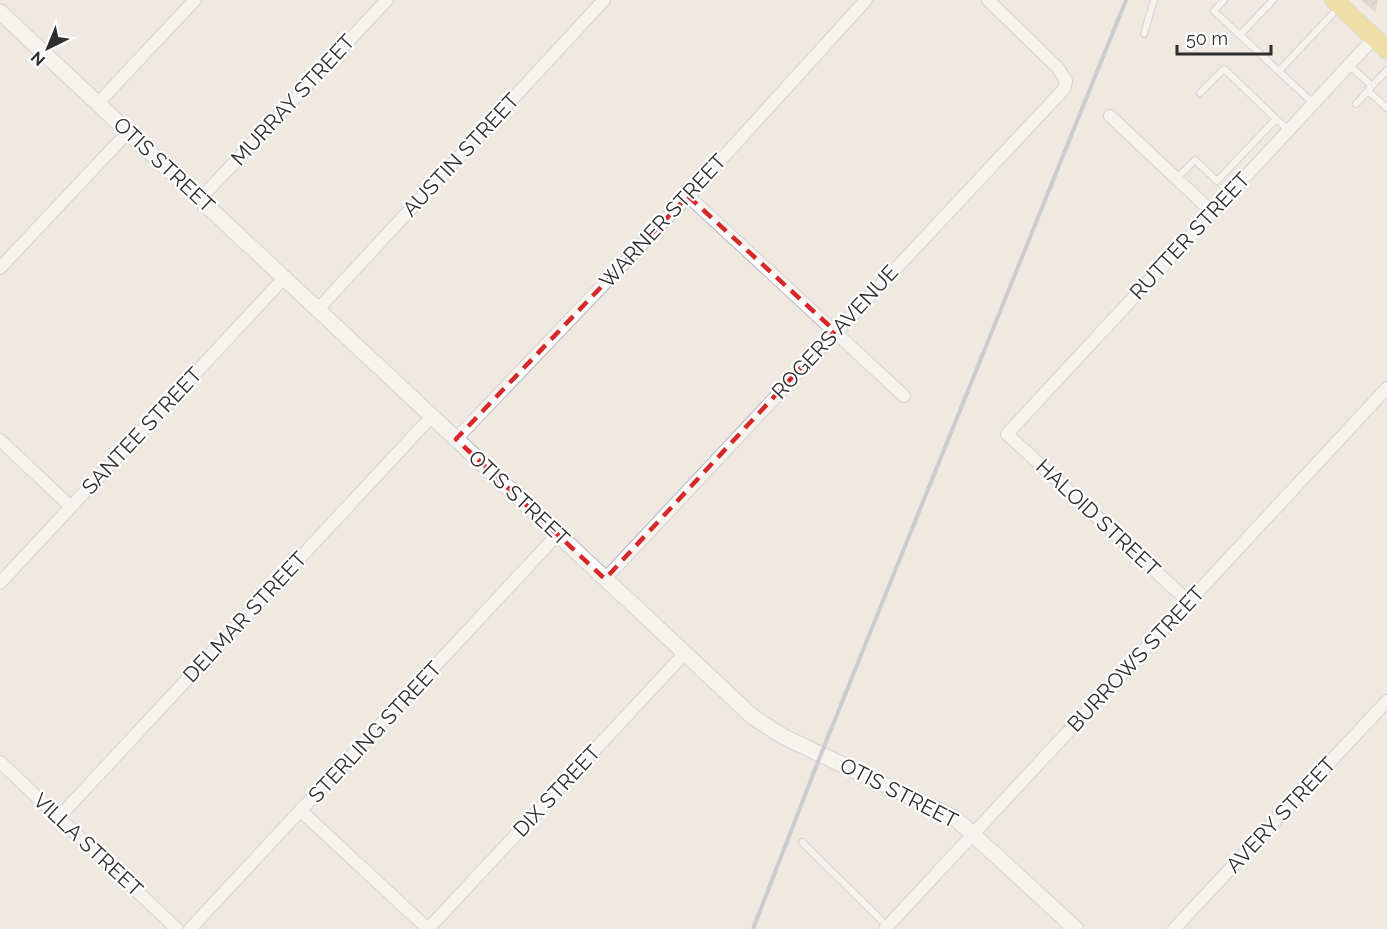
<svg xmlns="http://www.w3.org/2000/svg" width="1387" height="929" viewBox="0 0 1387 929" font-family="Raleway,sans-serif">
<defs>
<pattern id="building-hatch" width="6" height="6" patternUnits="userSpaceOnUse" patternTransform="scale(1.5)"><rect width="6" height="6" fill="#cbc7bf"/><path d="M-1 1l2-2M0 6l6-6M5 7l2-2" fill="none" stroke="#afaba4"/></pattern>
</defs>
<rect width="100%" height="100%" fill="#efe9e1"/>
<!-- building -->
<path fill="url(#building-hatch)" stroke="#cbc5ba" stroke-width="1.5" d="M1362,0H1377L1375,11Z"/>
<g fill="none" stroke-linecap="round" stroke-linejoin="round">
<!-- service casing -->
<g stroke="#b4b7c1" stroke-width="8">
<path id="service" d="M1224,0L1214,11L1313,103
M1144,34L1154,0
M1240,35L1273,0
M1349,65L1372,86L1356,104
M1279,71L1338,8
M1372,86L1387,70
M1368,91L1387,108
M1200,93L1224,69L1288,130
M1177,178L1195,160L1217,181L1276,119
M802,842L887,926"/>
</g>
<!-- minor casing -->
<g stroke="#b4b7c1" stroke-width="14">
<path id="minor" d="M98,103L195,0
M1110,116L1212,212
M688,196L904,396
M200,199L387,0
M0,268L128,132
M318,309L604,0
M456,439L688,196L866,0
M0,440L71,507
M605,579L1064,89L1066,81L1058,68L988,0
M0,583L284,278
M1189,602L1007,434L1374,38
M0,762L177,929
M301,811L428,929
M59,817L432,416
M190,929L558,534
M428,929L685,653
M885,929L1387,388
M1174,929L1387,701"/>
</g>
<!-- tertiary casing -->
<g stroke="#b4b7c1" stroke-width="17">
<path id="tertiary" d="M0,12L753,717L784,737L955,818L1076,929"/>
</g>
<!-- primary casing -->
<g stroke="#c9c9c9" stroke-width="20">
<path id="primary" d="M1334,0L1387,50"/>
</g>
<!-- service -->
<use href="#service" stroke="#fff" stroke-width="6"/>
<!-- minor -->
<use href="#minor" stroke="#fff" stroke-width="12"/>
<!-- tertiary -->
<use href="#tertiary" stroke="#fff" stroke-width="15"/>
<!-- primary -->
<use href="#primary" stroke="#f2d163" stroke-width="18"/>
<!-- rail -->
<path stroke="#a3a6b8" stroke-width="4" d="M753,929L821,754L1126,0"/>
</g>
<!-- marked area -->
<path d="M0 0H1387V929H0ZM688,196L835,331L605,579L456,439Z" fill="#efe9e1" fill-opacity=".55" fill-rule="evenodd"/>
<path fill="none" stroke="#d62828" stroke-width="4.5" stroke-dasharray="12 8" stroke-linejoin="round" d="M688,196L835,331L605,579L456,439Z"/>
<g text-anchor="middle" stroke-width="4.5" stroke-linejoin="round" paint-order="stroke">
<!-- street labels -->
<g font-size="21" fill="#2e2e2e" stroke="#fff">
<text transform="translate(293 100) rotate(-47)" y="7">MURRAY STREET</text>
<text transform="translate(461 155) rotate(-47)" y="7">AUSTIN STREET</text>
<text transform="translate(164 165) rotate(43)" y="7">OTIS STREET</text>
<text transform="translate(663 221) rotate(-47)" y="7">WARNER STREET</text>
<text transform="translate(1190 236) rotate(-47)" y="7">RUTTER STREET</text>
<text transform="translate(835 332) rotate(-47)" y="7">ROGERS AVENUE</text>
<text transform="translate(142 431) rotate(-47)" y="7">SANTEE STREET</text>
<text transform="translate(519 498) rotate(43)" y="7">OTIS STREET</text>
<text transform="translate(1098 518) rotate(43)" y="7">HALOID STREET</text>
<text transform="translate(245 617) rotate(-47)" y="7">DELMAR STREET</text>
<text transform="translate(1136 659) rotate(-47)" y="7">BURROWS STREET</text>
<text transform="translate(375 732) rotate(-47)" y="7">STERLING STREET</text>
<text transform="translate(557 791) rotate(-47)" y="7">DIX STREET</text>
<text transform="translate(899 793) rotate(27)" y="7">OTIS STREET</text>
<text transform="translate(1281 815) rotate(-47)" y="7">AVERY STREET</text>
<text transform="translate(88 845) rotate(43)" y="7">VILLA STREET</text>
</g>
</g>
<!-- north arrow -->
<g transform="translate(48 48) rotate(223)" stroke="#ffffff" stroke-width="4.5" paint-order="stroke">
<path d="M0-4.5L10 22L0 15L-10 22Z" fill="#2e2e2e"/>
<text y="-9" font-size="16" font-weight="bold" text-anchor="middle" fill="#2e2e2e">N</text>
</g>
<!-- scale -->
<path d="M1177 45v9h94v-9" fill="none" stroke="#2e2e2e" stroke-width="3"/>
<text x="1186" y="45" font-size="18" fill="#2e2e2e" stroke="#ffffff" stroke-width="4.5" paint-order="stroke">50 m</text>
</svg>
